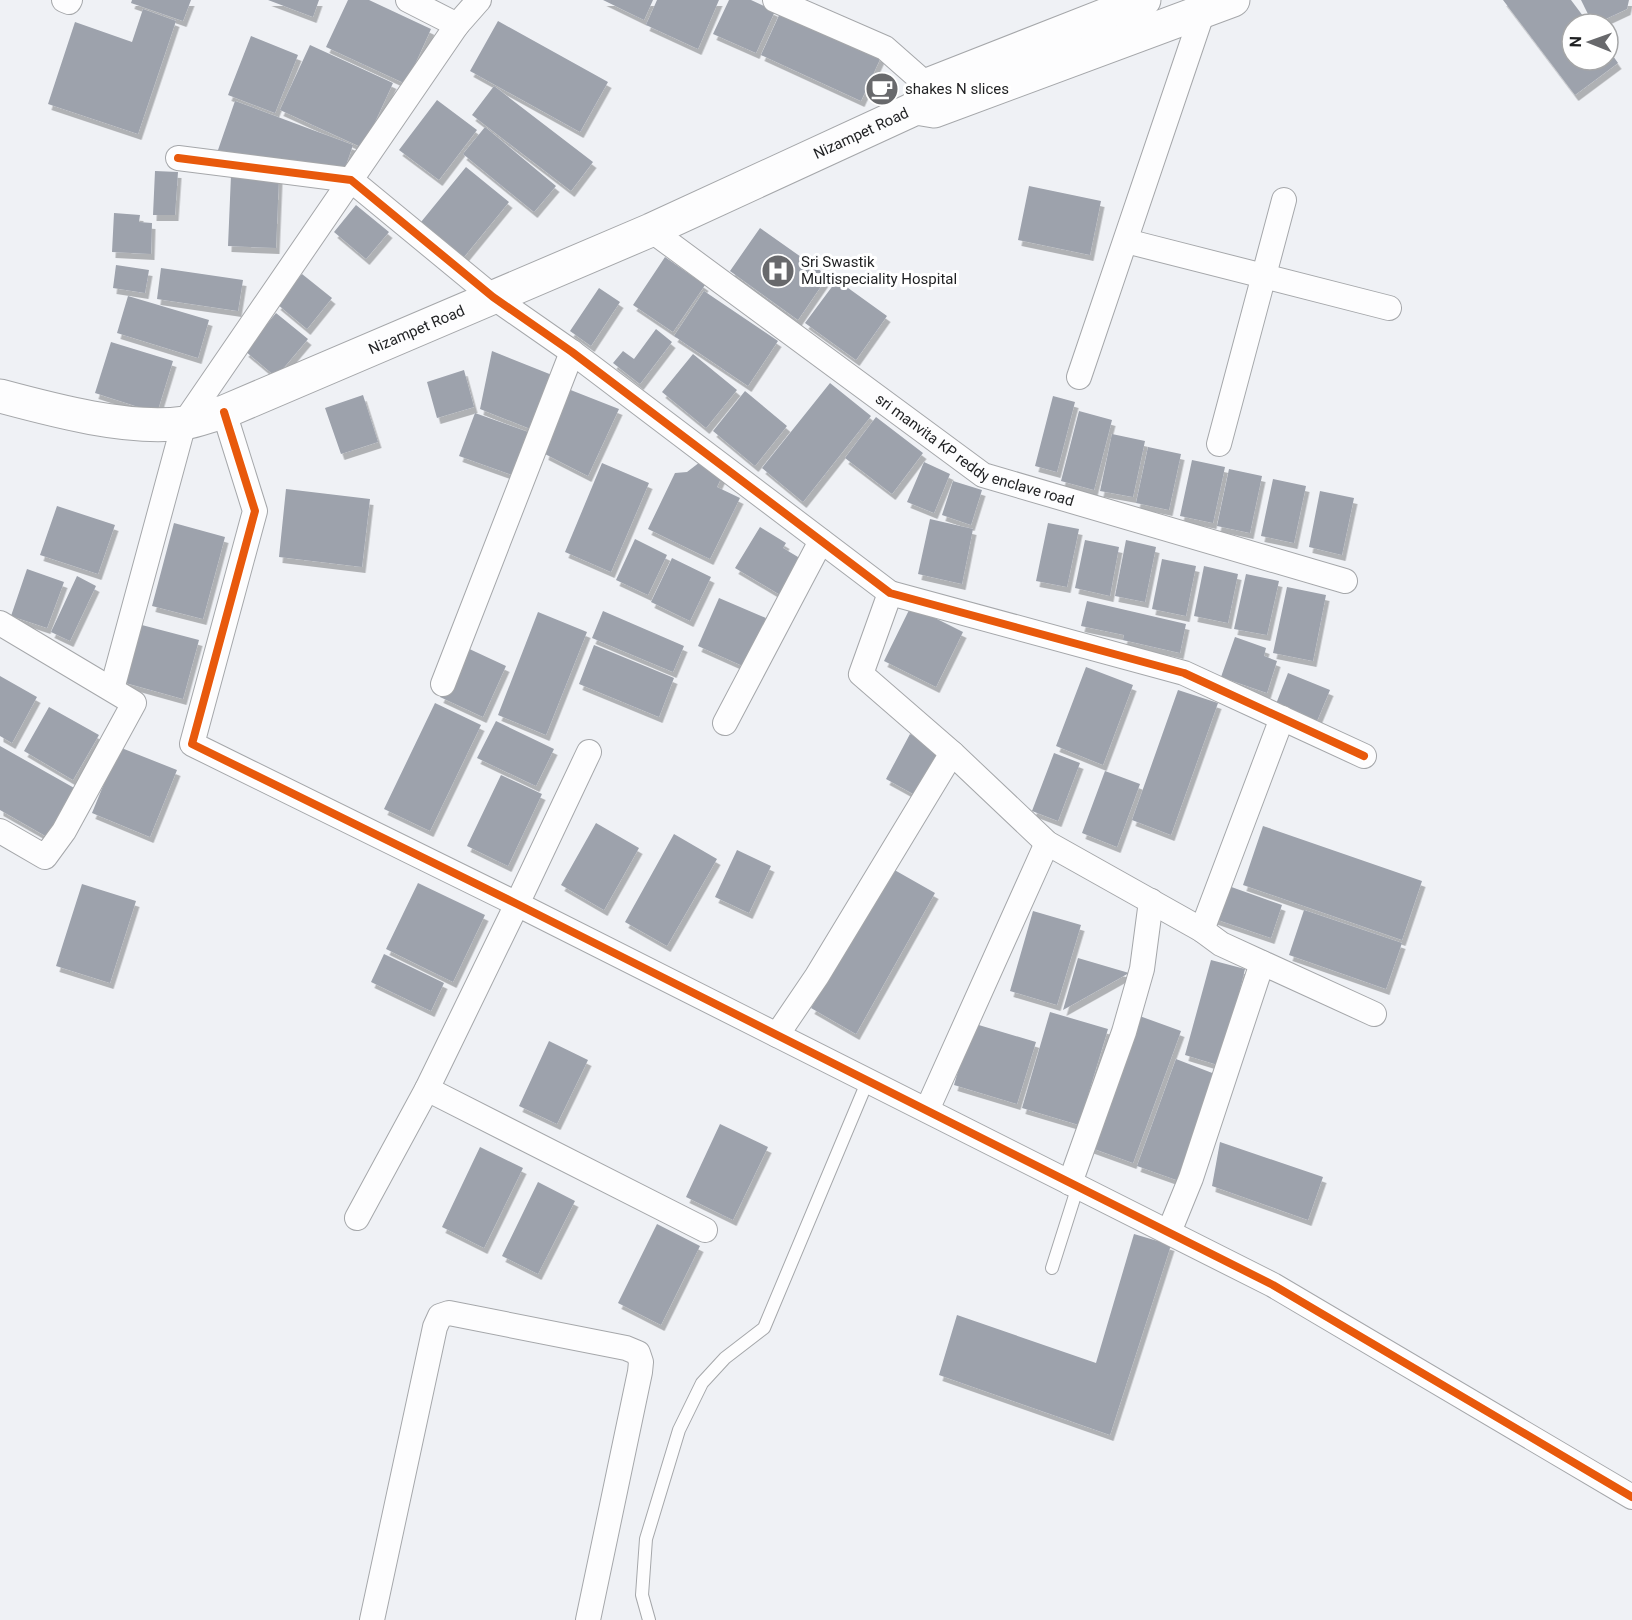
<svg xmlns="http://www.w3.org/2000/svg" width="1632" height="1620" viewBox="0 0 1632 1620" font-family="Roboto,sans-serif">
<defs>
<filter id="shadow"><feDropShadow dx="3.5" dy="6" stdDeviation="0" flood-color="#0004"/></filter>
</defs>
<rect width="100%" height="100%" fill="#eff1f5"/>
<!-- building -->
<path fill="#9da2ac" filter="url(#shadow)" d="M132,0H191L183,21L131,3Z
M268,0H319L313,17Z
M348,0H369L431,29L406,84L326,47Z
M603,0H653L644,20Z
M657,0H719L698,49L646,25Z
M729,0H751L775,11L756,53L713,34Z
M1503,0H1571L1589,24H1572V60H1608V49L1618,63L1575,95Z
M1581,0H1629L1627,9L1595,24H1593Z
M143,9L176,21L138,134L48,104L75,22L132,42Z
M781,11L881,57L861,101L761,55Z
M498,21L608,82L580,132L470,71Z
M251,36L298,55L275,113L228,95Z
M310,45L393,83L363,148L280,110Z
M494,86L593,162L571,191L472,115Z
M437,100L477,130L439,180L399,150Z
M235,101L353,145L345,168L254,160L218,150Z
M485,127L556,186L534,212L463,154Z
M466,167L509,202L464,257L421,222Z
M155,171L178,172L175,215H153Z
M231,175L279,177L276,248L228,246Z
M1029,186L1101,201L1090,255L1018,240Z
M356,205L389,232L366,259L334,232Z
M114,213L140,215L139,222L152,223L151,254L112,252Z
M760,228L828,276L798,320L730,271Z
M665,257L705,285L673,332L633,305Z
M116,265L149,270L145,293L113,288Z
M161,268L243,280L238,311L157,299Z
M302,274L332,298L307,329L277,304Z
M837,280L887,316L856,360L805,323Z
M599,288L620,302L591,346L570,331Z
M704,291L778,341L748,386L674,336Z
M128,296L209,320L198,358L117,333Z
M276,313L308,339L276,377L245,351Z
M656,329L672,342L640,384L613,363L623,351L634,359Z
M111,342L173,361L157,413L95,393Z
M492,351L552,375L533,430L480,409Z
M693,354L737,390L706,428L662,392Z
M464,370L474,407L437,418L427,382Z
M830,383L871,416L803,502L762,468Z
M563,387L619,409L588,476L545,454Z
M745,391L787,426L755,466L713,431Z
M363,395L378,442L341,454L325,408Z
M1053,396L1075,402L1057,472L1035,466Z
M1079,411L1112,420L1094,490L1061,481Z
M475,413L531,433L515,476L459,456Z
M876,417L923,453L892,494L845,458Z
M1112,434L1145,441L1133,497L1100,491Z
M1148,447L1181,454L1169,510L1136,503Z
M1192,460L1225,467L1213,523L1180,516Z
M700,462L723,474L717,487L740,498L710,559L648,529L675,473L687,472Z
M924,462L950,474L934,513L907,502Z
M602,463L649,483L611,572L565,552Z
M1229,469L1262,476L1250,533L1217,526Z
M1273,479L1306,486L1294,543L1261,536Z
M953,481L982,490L971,525L942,515Z
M286,489L370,499L362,567L279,557Z
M1320,491L1354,498L1342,555L1309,547Z
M57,506L115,525L98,574L40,555Z
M930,519L973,529L962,584L918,574Z
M174,523L225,537L203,619L152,606Z
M1048,523L1079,529L1067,587L1036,581Z
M760,527L786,543L783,548L803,560L782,596L735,568Z
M635,539L667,555L648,595L616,580Z
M1085,540L1119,547L1110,596L1075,588Z
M1126,540L1156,547L1145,602L1115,596Z
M672,558L711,577L690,621L651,602Z
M1162,559L1196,566L1186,616L1152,609Z
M1204,566L1238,574L1228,623L1194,616Z
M27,569L64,582L47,628L11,616Z
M1246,574L1279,581L1267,635L1234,629Z
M77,576L96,586L70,641L51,632Z
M1287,587L1326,595L1313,661L1273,653Z
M719,598L766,618L745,667L698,646Z
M1087,601L1186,624L1180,653L1123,640L1124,635L1081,626Z
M911,606L963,632L936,687L884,661Z
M603,611L684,646L673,672L592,638Z
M538,612L587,632L546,735L498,715Z
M138,624L199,640L183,699L122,682Z
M1235,637L1266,648L1264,656L1277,661L1267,693L1221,677Z
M594,645L674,678L659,717L579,684Z
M463,646L506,666L483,717L440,697Z
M1086,667L1133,685L1103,765L1056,746Z
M1288,673L1330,690L1317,721L1276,704Z
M0,676L37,697L12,743L0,736Z
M1178,690L1218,703L1171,835L1132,820Z
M435,703L481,725L430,831L384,809Z
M49,707L99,735L73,780L24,751Z
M496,721L554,749L536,786L477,758Z
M910,734L939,750L915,795L886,779Z
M0,746L76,789L49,838L0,810Z
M119,747L177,770L150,837L92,813Z
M1054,753L1080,763L1058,821L1032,811Z
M1105,771L1140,784L1117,847L1082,833Z
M501,775L542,794L508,866L467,846Z
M596,823L639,848L604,910L561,885Z
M1263,826L1422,881L1402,940L1243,885Z
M674,834L717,859L667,946L625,922Z
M737,850L771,866L749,913L715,897Z
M891,868L935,893L856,1034L811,1008Z
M418,883L485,915L453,982L386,949Z
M82,884L136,901L110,983L56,966Z
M1223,884L1282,905L1271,938L1212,918Z
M1304,910L1402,943L1386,989L1289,955Z
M1033,911L1081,925L1057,1005L1010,991Z
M384,954L444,983L431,1011L371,982Z
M1078,958L1129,973L1063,1010Z
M1211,960L1245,969L1221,1066L1185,1055Z
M1050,1012L1108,1029L1079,1125L1022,1108Z
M1134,1014L1181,1031L1133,1163L1086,1146Z
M972,1023L1036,1042L1017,1104L954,1085Z
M549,1041L588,1060L557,1124L519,1106Z
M1176,1059L1220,1076L1182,1182L1137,1166Z
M720,1124L768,1147L733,1220L686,1197Z
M1220,1142L1323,1177L1308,1220L1212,1186Z
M480,1147L523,1168L484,1248L442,1227Z
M538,1182L575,1201L538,1274L502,1256Z
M657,1224L700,1246L661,1325L618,1303Z
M1134,1234L1171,1245L1110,1435L939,1375L957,1315L1096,1363Z"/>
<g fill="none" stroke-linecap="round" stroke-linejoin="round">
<!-- service casing -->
<g stroke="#a5a7aa" stroke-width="14">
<path id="service" d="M1052,1268L1078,1186
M649,1620L642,1595L646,1539L679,1430L702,1383L725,1358L764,1328L868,1080"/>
</g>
<!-- minor casing -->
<g stroke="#a5a7aa" stroke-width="26">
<g id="minor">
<path d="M64,0L69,2L70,0"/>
<path d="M408,0L457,25"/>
<path d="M775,0L885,48L927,85"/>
<path d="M178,158L351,180L493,297L572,352L890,593L1184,673L1364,756"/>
<path id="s1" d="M651,230L983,475L1345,581"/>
<path d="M1126,241L1389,308"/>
<path d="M1079,377L1203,11L1200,1"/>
<path d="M224,412L255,511L192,744L517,904L1273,1285L1632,1497"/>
<path d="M1219,444L1284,200"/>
<path d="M890,593L861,674L952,753L1047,843L1202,930L1221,944L1374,1014"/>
<path d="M0,623L134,703L64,831L45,857L0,831"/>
<path d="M443,684L572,352"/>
<path d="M112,689L184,423L457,25L479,0"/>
<path d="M725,723L821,541"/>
<path d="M1202,930L1282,718"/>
<path d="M777,1035L817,976L952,753"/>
<path d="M427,1089L705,1230"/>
<path d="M927,1110L1047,843"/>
<path d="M1070,1183L1124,1032L1142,969L1151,901"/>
<path d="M357,1218L427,1089L517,904L589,752"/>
<path d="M1169,1232L1191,1178L1262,963"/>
<path d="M372,1620L435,1327L440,1316L449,1313L626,1348L638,1353L641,1362L640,1372L588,1620"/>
</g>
</g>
<!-- primary casing -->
<g stroke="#a5a7aa" stroke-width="35">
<g id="primary">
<path d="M916,108L927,85L1144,0"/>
<path id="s2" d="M0,396C52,410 130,431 184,423C197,421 211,415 224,412L651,230L916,108L934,111L1233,0"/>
</g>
</g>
<!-- service -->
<use href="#service" stroke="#fdfdfe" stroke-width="12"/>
<!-- minor -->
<use href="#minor" stroke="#fdfdfe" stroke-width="24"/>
<!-- primary -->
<use href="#primary" stroke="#fdfdfe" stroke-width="33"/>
<!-- cycleway casing -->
<g stroke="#fff" stroke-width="11">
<path id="cycleway" d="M178,158L351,180L493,297L572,352L890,593L1184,673L1364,756
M224,412L255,511L192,744L517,904L1273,1285L1632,1497"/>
</g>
<!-- cycleway -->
<use href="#cycleway" stroke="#e8590c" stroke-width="8"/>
</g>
<!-- icons -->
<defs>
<g id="cafe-disc" transform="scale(1.725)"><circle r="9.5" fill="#68696c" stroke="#fff"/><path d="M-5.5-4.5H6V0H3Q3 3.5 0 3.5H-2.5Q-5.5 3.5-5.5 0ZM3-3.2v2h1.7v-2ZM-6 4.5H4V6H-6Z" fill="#fff"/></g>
<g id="hospital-disc" transform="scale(1.725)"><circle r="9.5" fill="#68696c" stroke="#fff"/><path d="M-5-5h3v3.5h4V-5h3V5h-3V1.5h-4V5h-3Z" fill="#fff"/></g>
</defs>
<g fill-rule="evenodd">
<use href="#cafe-disc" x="882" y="89"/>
<use href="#hospital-disc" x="778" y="271"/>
</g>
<g text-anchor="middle" stroke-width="6" stroke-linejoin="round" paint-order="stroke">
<!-- poi labels -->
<g font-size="15" fill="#1f2022" stroke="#fff" text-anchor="start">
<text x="905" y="94">shakes N slices</text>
<text x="801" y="267">Sri Swastik<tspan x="801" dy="17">Multispeciality Hospital</tspan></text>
</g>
<!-- street labels -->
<g font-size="15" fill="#1f2022" stroke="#fff">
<text dy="5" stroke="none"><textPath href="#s2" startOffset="924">Nizampet Road</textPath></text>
<text dy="5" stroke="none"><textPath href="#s2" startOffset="438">Nizampet Road</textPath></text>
<text dy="5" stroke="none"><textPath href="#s1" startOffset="394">sri manvita KP reddy enclave road</textPath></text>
</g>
</g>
<!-- north arrow -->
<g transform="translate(1590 42) rotate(271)"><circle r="28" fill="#ffffff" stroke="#a5a6a7" stroke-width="1.5"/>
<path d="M0-4.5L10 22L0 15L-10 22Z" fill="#68696c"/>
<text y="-9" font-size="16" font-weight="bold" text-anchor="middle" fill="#1f2022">N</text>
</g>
</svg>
